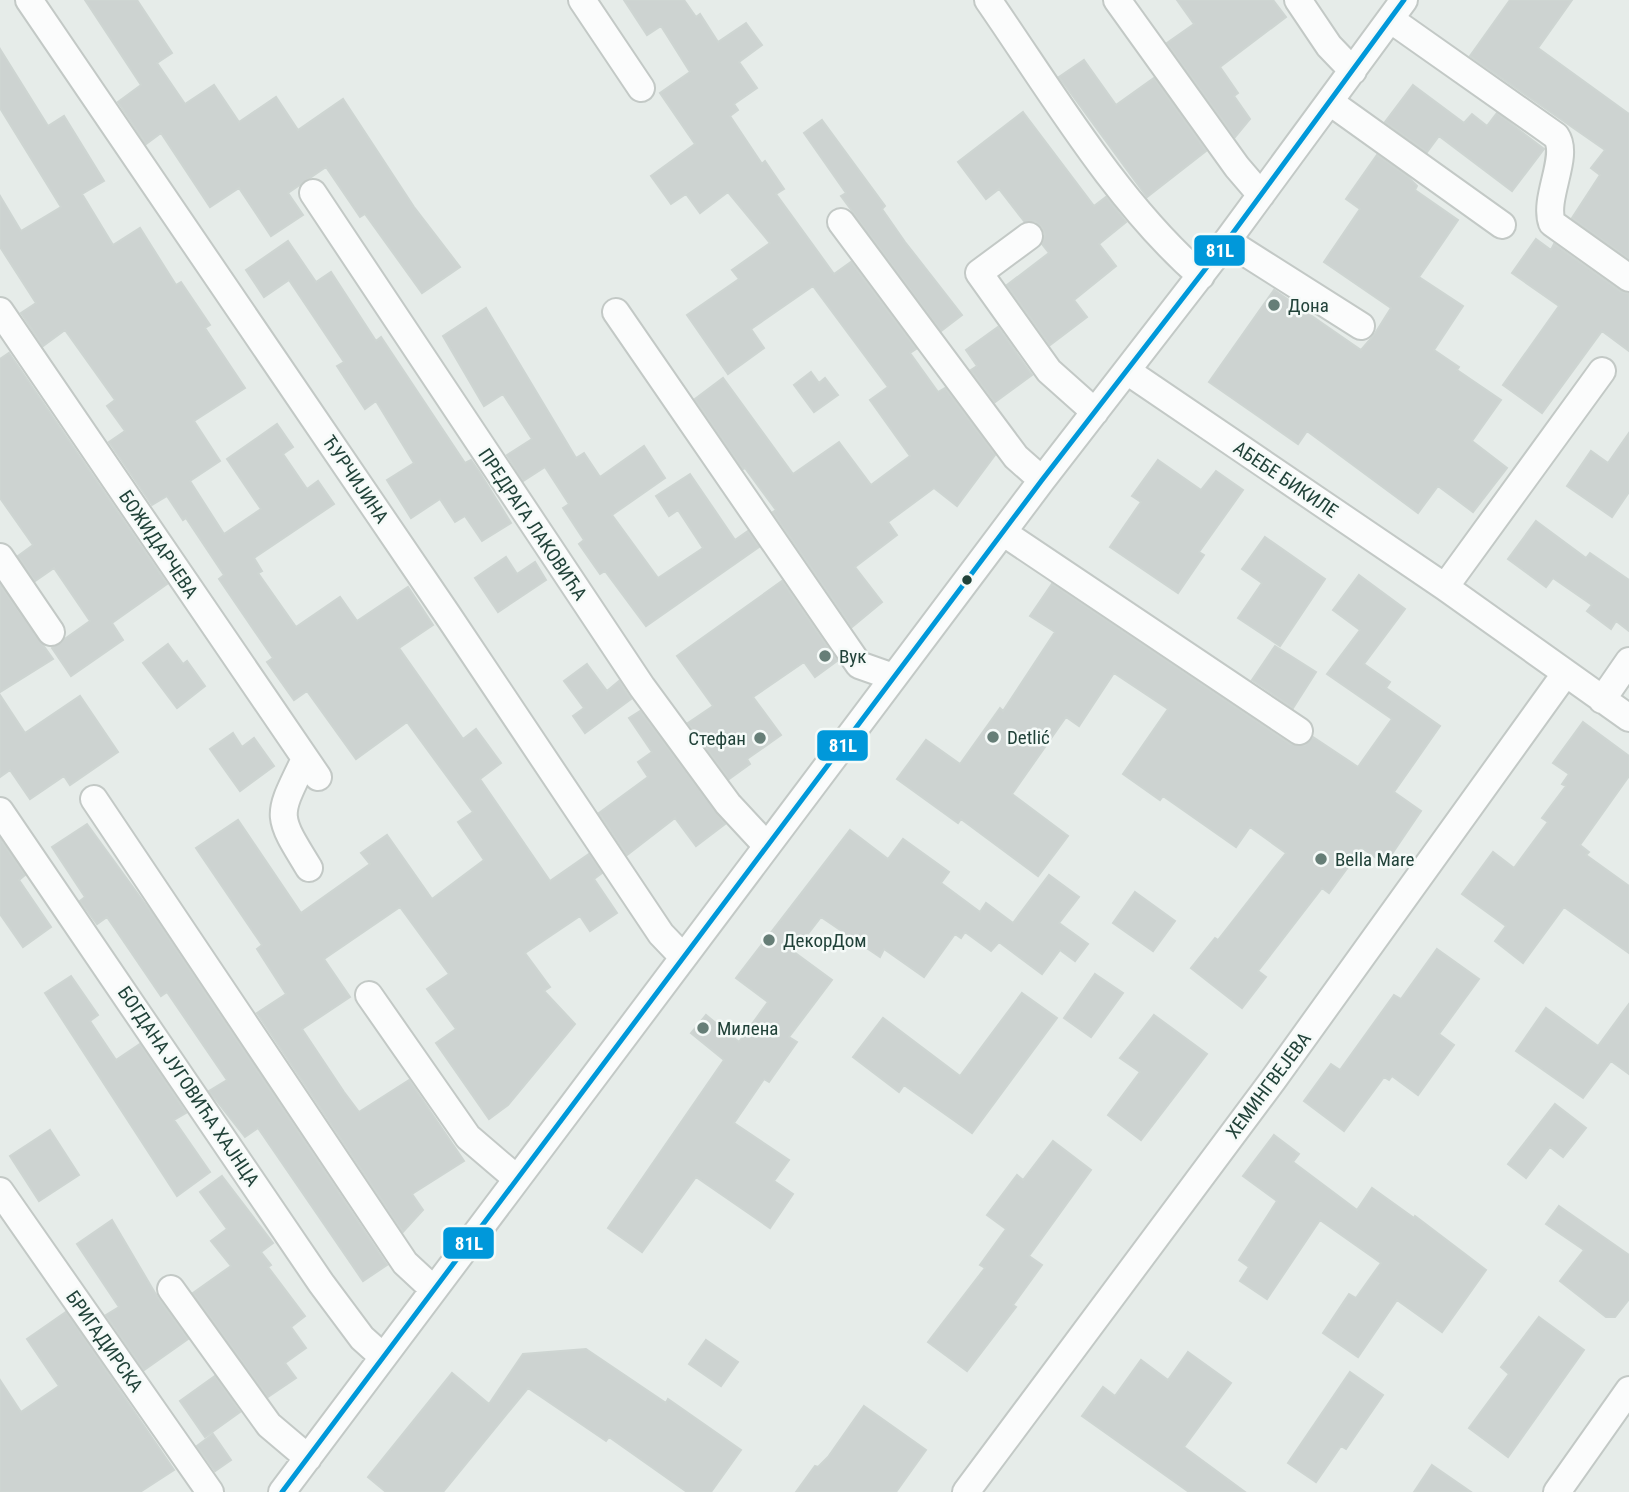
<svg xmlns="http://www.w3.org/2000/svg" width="1629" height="1492" viewBox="0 0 1629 1492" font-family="'Roboto Condensed',sans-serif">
<rect width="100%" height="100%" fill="#e6ece9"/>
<!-- building -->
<path fill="#cdd3d1" stroke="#ced5d2" stroke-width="2" d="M85,0H137L172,53L157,63L185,104L214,85L239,122L276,97L298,130L343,99L414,207L460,267L422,293L365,214L360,217L326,167L288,193L303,215L271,236L239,188L210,207L161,133L146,144L118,102L141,85Z
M624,0H684L696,17L700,14L718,42L746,23L762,45L739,62L757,88L734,104L738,110L730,116L762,164L765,161L784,189L776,194L834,274L851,262L916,349L910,353L938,392L945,388L995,455L957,506L934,488L888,522L897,535L855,567L882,602L852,627L773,512L776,510L745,468L743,469L695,399L723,378L793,474L839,442L871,485L910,456L870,400L888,387L813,286L751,329L764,348L728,374L687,315L739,279L732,270L770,243L728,192L700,213L686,194L671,204L651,176L695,144L660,93L690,72L661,26L647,35Z
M1177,0H1273L1286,17L1220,67L1238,93L1234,96L1250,119L1235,137L1167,43L1194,24Z
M1510,0H1572L1538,48L1629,114V259L1572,218L1600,175L1591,168L1605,150L1470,56Z
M0,49L48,126L64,116L104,181L82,194L113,245L140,228L176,285L181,282L210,325L205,328L245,388L194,421L220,461L190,481L224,534L261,509L227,459L277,424L293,447L283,454L307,489L318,481L334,504L254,558L262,571L258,573L296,627L340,597L357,621L408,587L433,625L399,648L463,739L476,729L501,763L480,779L550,881L589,854L602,873L594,879L617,913L590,931L580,916L525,953L550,987L544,991L575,1024L508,1105L489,1119L436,1043L456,1029L427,989L449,974L400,907L324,959L350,997L302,1029L344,1092L359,1112L409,1080L464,1161L412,1194L423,1210L403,1232L257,1013L286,994L257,949L262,945L196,848L238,820L301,913L370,864L361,853L387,835L432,899L484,860L458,822L473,812L407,722L356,759L307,691L294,700L267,662L273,658L219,579L224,575L186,518L183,520L167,496L152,505L109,442L125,431L107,406L115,400L65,330L43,346L21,313L36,303L0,247V196L21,231L61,207L0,108Z
M1084,60L1116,105L1154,78L1206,151L1147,197L1059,77Z
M1413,85L1464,123L1472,114L1487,126L1497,113L1544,149L1512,191L1439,136L1427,152L1385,122Z
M1023,112L1094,206L1106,197L1126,222L1099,244L1116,266L1074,300L1087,317L1050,345L1007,285L1049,253L1042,244L1045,235L1042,227L1035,221H1024L999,189L986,199L958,162Z
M822,120L885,206L882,209L905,242L962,315L941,331L841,196L846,193L804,133Z
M1377,155L1408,177L1417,186L1415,190L1458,220L1419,277L1463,306L1434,350L1459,367L1457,370L1501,400L1472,441L1507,468L1473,512L1438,486L1418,513L1307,431L1298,444L1209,382L1274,290L1361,350L1374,335L1391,308L1324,262L1360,209L1346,199Z
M1536,239L1551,250L1554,244L1620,291L1629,294V351L1602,331L1542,413L1503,385L1559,306L1512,273Z
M288,241L316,282L331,272L376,341L381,337L465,463L471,460L480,473L511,523L482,541L465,516L455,522L440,499L411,518L387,480L414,463L376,401L365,409L337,366L344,362L289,280L264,297L246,270Z
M486,308L576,458L584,453L600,477L644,446L665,478L612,515L658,578L703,548L678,510L669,516L656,496L690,474L735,540L748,531L759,547L646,626L605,571L600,574L579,544L584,540L563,508L569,504L545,467L523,481L507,455L532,439L503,394L484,406L443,336Z
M998,327L1032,375L995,402L971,370L977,366L966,350Z
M9,353L167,584L112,623L123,640L71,676L52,648L90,621L54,568L35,581L18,556L33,545L0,498V359Z
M811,372L819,383L825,378L838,395L814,412L794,385Z
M1629,433V492L1612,517L1567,486L1591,451L1608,463Z
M1158,460L1201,490L1216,471L1243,490L1199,552L1204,555L1178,593L1110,547L1141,502L1132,496Z
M1536,521L1586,558L1590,553L1629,580V631L1616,621L1611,629L1587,611L1592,605L1553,578L1546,587L1508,559Z
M1265,537L1325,579L1280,646L1238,618L1262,583L1242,569Z
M506,557L517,574L535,562L546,580L498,612L475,578Z
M1359,575L1405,609L1364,664L1390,682L1386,688L1440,726L1394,792L1421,811L1385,864L1362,848L1329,893L1322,888L1258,971L1266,977L1242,1008L1191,968L1215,938L1218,940L1286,853L1250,827L1236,847L1163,796L1160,800L1123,774L1168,709L1114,673L1079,726L1066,717L1012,794L1068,836L1038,876L961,819L958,823L897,779L926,740L960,764L1000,708L1003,711L1055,632L1030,616L1052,584L1290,744L1305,745L1313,737L1358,767L1392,719L1327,674L1360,630L1333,610Z
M782,581L837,661L815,677L804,662L753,697L781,735L747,759L750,764L729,779L688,723L713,706L677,656Z
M0,585L53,659L0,692Z
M168,644L183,664L187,661L205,686L177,708L143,663Z
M1275,646L1316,672L1293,708L1252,680Z
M587,664L607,691L619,681L631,699L585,733L573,716L584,708L564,681Z
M0,695L25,733L80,696L118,752L70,785L64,776L30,799L10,770L0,777Z
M640,711L725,824L696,846L675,818L627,855L599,813L648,777L638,762L652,752L629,718Z
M1583,722L1629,756V776L1580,845L1589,852L1586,855L1629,886V953L1564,907L1523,963L1495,941L1506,926L1462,894L1493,852L1514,868L1548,822L1542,818L1566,786L1562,784L1569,774L1553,763Z
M233,733L242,747L254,738L274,766L240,791L210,749Z
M87,824L151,912L387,1265L363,1281L258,1128L245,1137L209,1091L227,1080L167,992L161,996L107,917L97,924L80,901L85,897L52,847Z
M850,830L888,859L903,839L949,872L941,883L980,912L986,903L1013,923L1049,875L1079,897L1059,923L1088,944L1075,961L1060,950L1042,974L999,942L991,951L965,932L961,938L955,934L924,977L884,949L880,957L821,917L794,952L832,980L789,1037L797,1042L769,1082L764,1079L734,1123L789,1160L774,1181L793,1194L770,1228L696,1177L642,1252L608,1228L724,1060L691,1033L706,1015L739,1042L768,1002L736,978Z
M0,839L25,875L19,880L51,927L23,947L0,914Z
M1135,892L1175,921L1153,951L1113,923Z
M1437,949L1479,979L1439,1034L1454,1045L1418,1095L1392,1076L1389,1080L1384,1077L1344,1131L1304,1101L1331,1064L1340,1070L1394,995L1401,999Z
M1095,974L1123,993L1091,1037L1064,1018Z
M71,976L98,1015L90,1021L116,1060L140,1044L186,1113L174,1120L210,1172L177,1196L45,993Z
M1022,993L1057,1018L972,1133L904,1085L899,1092L853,1057L883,1018L960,1076Z
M1629,1004V1074L1611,1061L1583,1098L1516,1051L1546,1008L1598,1046Z
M1154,1015L1207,1054L1141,1140L1108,1115L1140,1072L1120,1058Z
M1555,1104L1586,1128L1563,1157L1550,1147L1526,1178L1508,1164Z
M50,1130L79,1175L39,1201L10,1156Z
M1274,1135L1299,1154L1293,1162L1357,1210L1372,1188L1414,1218L1415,1216L1486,1270L1442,1332L1397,1300L1358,1357L1323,1333L1349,1294L1356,1298L1381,1263L1320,1220L1267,1299L1240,1281L1249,1267L1239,1260L1277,1201L1243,1176Z
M1053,1141L1091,1170L1029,1256L1042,1265L1013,1305L1016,1307L967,1371L928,1342L985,1268L980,1265L1006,1229L987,1215L1017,1175L1023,1180Z
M222,1176L273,1243L261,1252L271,1265L268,1267L305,1316L291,1327L306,1348L285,1363L296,1378L268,1397L193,1293L231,1266L211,1241L227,1229L200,1192Z
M1559,1206L1629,1255V1299L1615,1317H1606L1560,1281L1584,1250L1546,1224Z
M112,1220L158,1298L188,1339L144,1370L106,1315L119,1307L77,1244Z
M66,1312L174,1470L140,1492H0V1380L21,1412L59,1386L27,1339Z
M1539,1317L1584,1350L1508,1457L1469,1428L1509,1374L1501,1367Z
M706,1340L738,1362L721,1386L689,1364Z
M586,1349L666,1403L668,1399L741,1450L711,1492H687L609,1437L606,1441L528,1388L443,1492H386L368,1477L452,1373L489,1404L523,1354Z
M1188,1352L1231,1383L1184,1447L1245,1492H1189L1082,1416L1103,1387L1115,1396L1141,1360L1168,1380Z
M1350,1372L1383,1395L1346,1449L1341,1446L1316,1482L1288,1463Z
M215,1376L240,1412L205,1437L180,1401Z
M864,1406L926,1450L896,1492H796L815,1466L818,1467L828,1457Z
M213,1434L231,1460L215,1471L197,1446Z
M1432,1465L1471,1492H1414Z"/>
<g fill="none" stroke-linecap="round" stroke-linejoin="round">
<!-- minor casing -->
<g stroke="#c3c9c6" stroke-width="30">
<path id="minor" d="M29,0L447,614L661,934L683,957
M582,0L641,88
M988,0C1051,91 1117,203 1201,276
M1117,0L1237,167L1261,195
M1298,0L1329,46L1353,71
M1390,19L1556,136C1570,156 1543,198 1552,223L1629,278
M1330,102L1502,225
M313,193L642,687L728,804L766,845
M841,222L1016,457L1042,480
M1029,236L979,273L1049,371L1095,412
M1227,241L1361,326
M0,311L318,777
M616,312L859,665L893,677
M1127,371L1445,587L1629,718
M1004,533L1299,731
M0,557L51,632
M1445,587L1602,371
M1602,700L1629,661
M305,759C277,817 275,813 309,868
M94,799L405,1263L433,1289
M0,811L321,1283L362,1338L382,1356
M369,995L468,1137L516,1178
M0,1191L210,1492
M171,1289L269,1425L308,1458
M282,1492L1042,480L1227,241L1404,0
M966,1492L1273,1080L1565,674
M1557,1492L1629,1390"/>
</g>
<!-- minor -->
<use href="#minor" stroke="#fbfcfc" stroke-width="26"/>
<!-- bus-1 casing -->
<g stroke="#f5faf8" stroke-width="10">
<path id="bus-1" d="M282,1492L1042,480L1227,241L1404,0"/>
</g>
<!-- bus-1 -->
<use href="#bus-1" stroke="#0098da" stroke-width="5"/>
</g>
<!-- markers -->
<g fill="#667e77" stroke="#f5faf8" stroke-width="2.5">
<circle cx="1274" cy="305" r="7"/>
<circle cx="825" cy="656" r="7"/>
<circle cx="993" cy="737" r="7"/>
<circle cx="760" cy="738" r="7"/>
<circle cx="1321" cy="859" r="7"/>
<circle cx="769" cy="940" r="7"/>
<circle cx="703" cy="1028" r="7"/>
</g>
<circle fill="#214239" stroke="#f5faf8" stroke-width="2.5" cx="967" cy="580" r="6"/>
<g text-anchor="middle" stroke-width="5" stroke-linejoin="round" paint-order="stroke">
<!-- poi labels -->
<g font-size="19" fill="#214239" stroke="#f5faf8" text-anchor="start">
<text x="1288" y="312">Дона</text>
<text x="839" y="663">Вук</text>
<text x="1007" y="744">Detlić</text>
<text x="746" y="745" text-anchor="end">Стефан</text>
<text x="1335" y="866">Bella Mare</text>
<text x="783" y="947">ДекорДом</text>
<text x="717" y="1035">Милена</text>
</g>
<!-- street labels -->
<g font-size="19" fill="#214239" stroke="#f5faf8">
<text transform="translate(356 479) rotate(56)" y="7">ЋУРЧИЈИНА</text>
<text transform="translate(1286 479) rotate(34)" y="7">АБЕБЕ БИКИЛЕ</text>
<text transform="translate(533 524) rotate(56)" y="7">ПРЕДРАГА ЛАКОВИЋА</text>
<text transform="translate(159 544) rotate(56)" y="7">БОЖИДАРЧЕВА</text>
<text transform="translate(1268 1085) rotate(-53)" y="7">ХЕМИНГВЕЈЕВА</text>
<text transform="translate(189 1086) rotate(56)" y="7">БОГДАНА ЈУГОВИЋА ХАЈНЦА</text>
<text transform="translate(105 1341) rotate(55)" y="7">БРИГАДИРСКА</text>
</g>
</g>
<g stroke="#f5faf8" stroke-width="2.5">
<rect x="1193" y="234" width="53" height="33" rx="7" fill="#0098da"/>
<rect x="816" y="729" width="53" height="33" rx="7" fill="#0098da"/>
<rect x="442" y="1226" width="53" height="34" rx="7" fill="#0098da"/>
</g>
<g font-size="19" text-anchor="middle" font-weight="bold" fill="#fff">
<text x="1220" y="257">81L</text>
<text x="843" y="752">81L</text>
<text x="469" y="1250">81L</text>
</g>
</svg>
